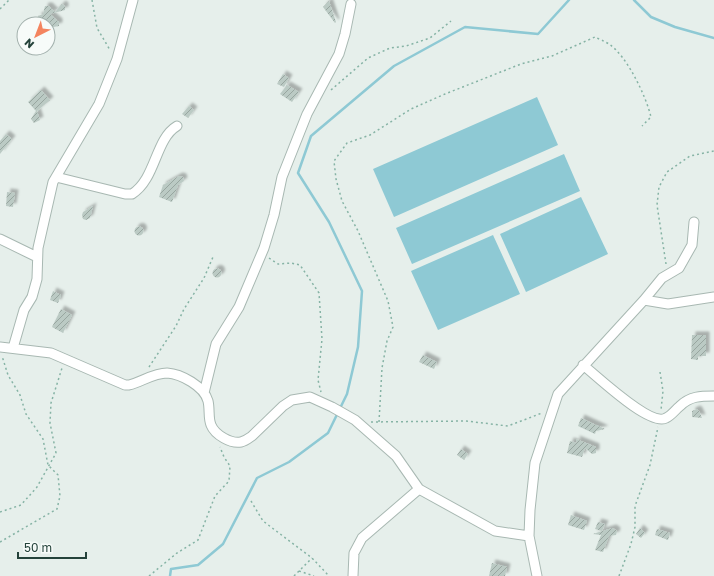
<svg xmlns="http://www.w3.org/2000/svg" width="714" height="576" viewBox="0 0 714 576" font-family="'Golos Text',sans-serif">
<defs>
<pattern id="building-hatch" width="6" height="6" patternUnits="userSpaceOnUse"><rect width="6" height="6" fill="#bbcac4"/><path d="M-1 1l2-2M0 6l6-6M5 7l2-2" fill="none" stroke="#98a6a0"/></pattern>
<filter id="shadow"><feDropShadow dx="3.5" dy="-3.5" stdDeviation="1" flood-color="#0004"/></filter>
</defs>
<rect width="100%" height="100%" fill="#e6efeb"/>
<!-- water -->
<path fill="#8ec9d4" d="M537,97L558,145L394,217L373,169Z
M564,154L580,191L412,264L396,228Z
M581,197L608,254L526,292L500,234Z
M493,235L520,294L438,330L411,271Z"/>
<g fill="none" stroke-linecap="round" stroke-linejoin="round">
<!-- stream -->
<path stroke="#8ec9d4" stroke-width="2.5" d="M634,0L651,17L675,27L714,38
M170,576L171,569L198,565L223,544L257,478L289,462L328,433L347,394L358,347L362,291L329,222L298,173L311,136L394,66L465,27L538,34L569,0"/>
</g>
<!-- building -->
<path fill="url(#building-hatch)" filter="url(#shadow)" d="M329,1L336,22L335,23L323,7Z
M62,4L65,6V10L50,14L59,22V26L48,28V24H40L38,16L43,14L45,6H49L55,12Z
M283,74L289,78L284,87L277,84Z
M287,85L299,92L292,102L280,94Z
M41,90L50,100L37,111L40,120L34,123L31,119L36,111L28,102Z
M189,106L194,110L188,118L182,114Z
M6,134L12,139L0,154V141Z
M179,176L183,177L184,181L178,185L172,202L159,197L163,185Z
M7,192L15,193L13,207L6,206Z
M93,206L90,218L86,220L83,219L82,215L83,212Z
M134.5 231a4.5 4.5 0 1 1 9 0a4.5 4.5 0 1 1-9 0Z
M212.5 273a4.5 4.5 0 1 1 9 0a4.5 4.5 0 1 1-9 0Z
M53,291L61,295L58,303L50,300Z
M61,309L72,315L63,333L52,327Z
M692,335H706V356H698V360L691,359Z
M423,355L437,362L434,369L419,362Z
M697,409L699,411L702,418L692,417V411Z
M581,418L605,429L596,431L595,434L578,426Z
M576,439L596,447V453L592,454L585,448L582,457L567,453L570,441L577,443Z
M461,449L468,454L464,460L457,455Z
M571,515L587,521L584,530L568,525Z
M598,522L605,524L602,531L613,528L617,531L616,535L609,536L603,552L595,550L601,535L593,534L602,531L595,529Z
M640,528L645,533L641,538L636,534Z
M657,529L670,533L668,540L655,535Z
M492,563L507,567L505,576H489Z"/>
<g fill="none" stroke-linecap="round" stroke-linejoin="round">
<!-- street casing -->
<g stroke="#a8b8b2" stroke-width="11">
<path id="street" d="M56,177L125,194H132C156,179 155,139 177,126
M0,239L37,257
M644,300L668,304L714,297
M0,347L51,353L125,385H129C141,382 154,373 167,373C181,374 204,386 208,401C210,409 208,418 211,425C215,435 231,444 241,442C246,441 249,438 252,436L283,406L292,400L310,397L332,407L355,420L396,456L419,489L495,531L529,536
M13,348L24,310L32,297L37,279L38,248L53,182L99,104L117,59L133,0
M583,365C597,376 650,427 666,418C672,415 675,410 680,406C690,396 701,396 714,396
M204,393L216,344L239,307L264,248L274,215L282,177L307,114L339,54L345,34L351,4
M353,576L354,553L362,538L419,489
M537,576L529,536L530,510L535,463L558,394L644,300L662,278L679,268L692,245L694,222"/>
</g>
<!-- path -->
<path stroke="#86b3a5" stroke-width="1.5" stroke-dasharray="2 3" stroke-linecap="butt" d="M92,0L97,28L110,50
M0,9L9,0
M331,90L368,58L390,48L406,46L430,38L451,21
M269,258L278,264L291,263L300,265L319,293L322,339L318,380L321,392
M666,264L657,205L659,187L667,172L690,156L714,151
M149,367L176,326L184,309L204,278L213,257
M660,372L663,391L661,410
M371,422L466,421L508,426L542,413
M379,422L382,368L387,341L393,327L388,301L358,231L342,201L336,179L334,161L347,143L370,135L411,109L445,94L521,64L552,56L595,37C599,39 604,41 609,44C627,56 646,96 651,117L642,126
M251,501L263,521L312,558L329,576
M0,512L21,505L37,487L56,453L50,423L51,403L62,368
M0,542L57,509L60,496L58,475L48,465L43,439L26,414L20,395L8,375L2,356
M299,571L314,576
M149,576L177,553L198,540L215,496L229,481L230,466L224,457L220,447
M294,576L312,558
M619,576L631,544L635,527V506L650,465L658,427"/>
<!-- street -->
<use href="#street" stroke="#fff" stroke-width="9"/>
</g>
<!-- north arrow -->
<g transform="translate(36 36) rotate(222)"><circle r="19" fill="#f7fbf9" stroke="#a3b1ad"/>
<path d="M0-3L7 15L0 10L-7 15Z" fill="#f4845f"/>
<text y="-6" font-size="11" font-weight="bold" text-anchor="middle" fill="#24423a">N</text>
</g>
<!-- scale -->
<path d="M18 552v6h68v-6" fill="none" stroke="#24423a" stroke-width="2"/>
<text x="24" y="552" font-size="12" fill="#24423a" stroke="#f7fbf9" stroke-width="3" paint-order="stroke">50 m</text>
</svg>
